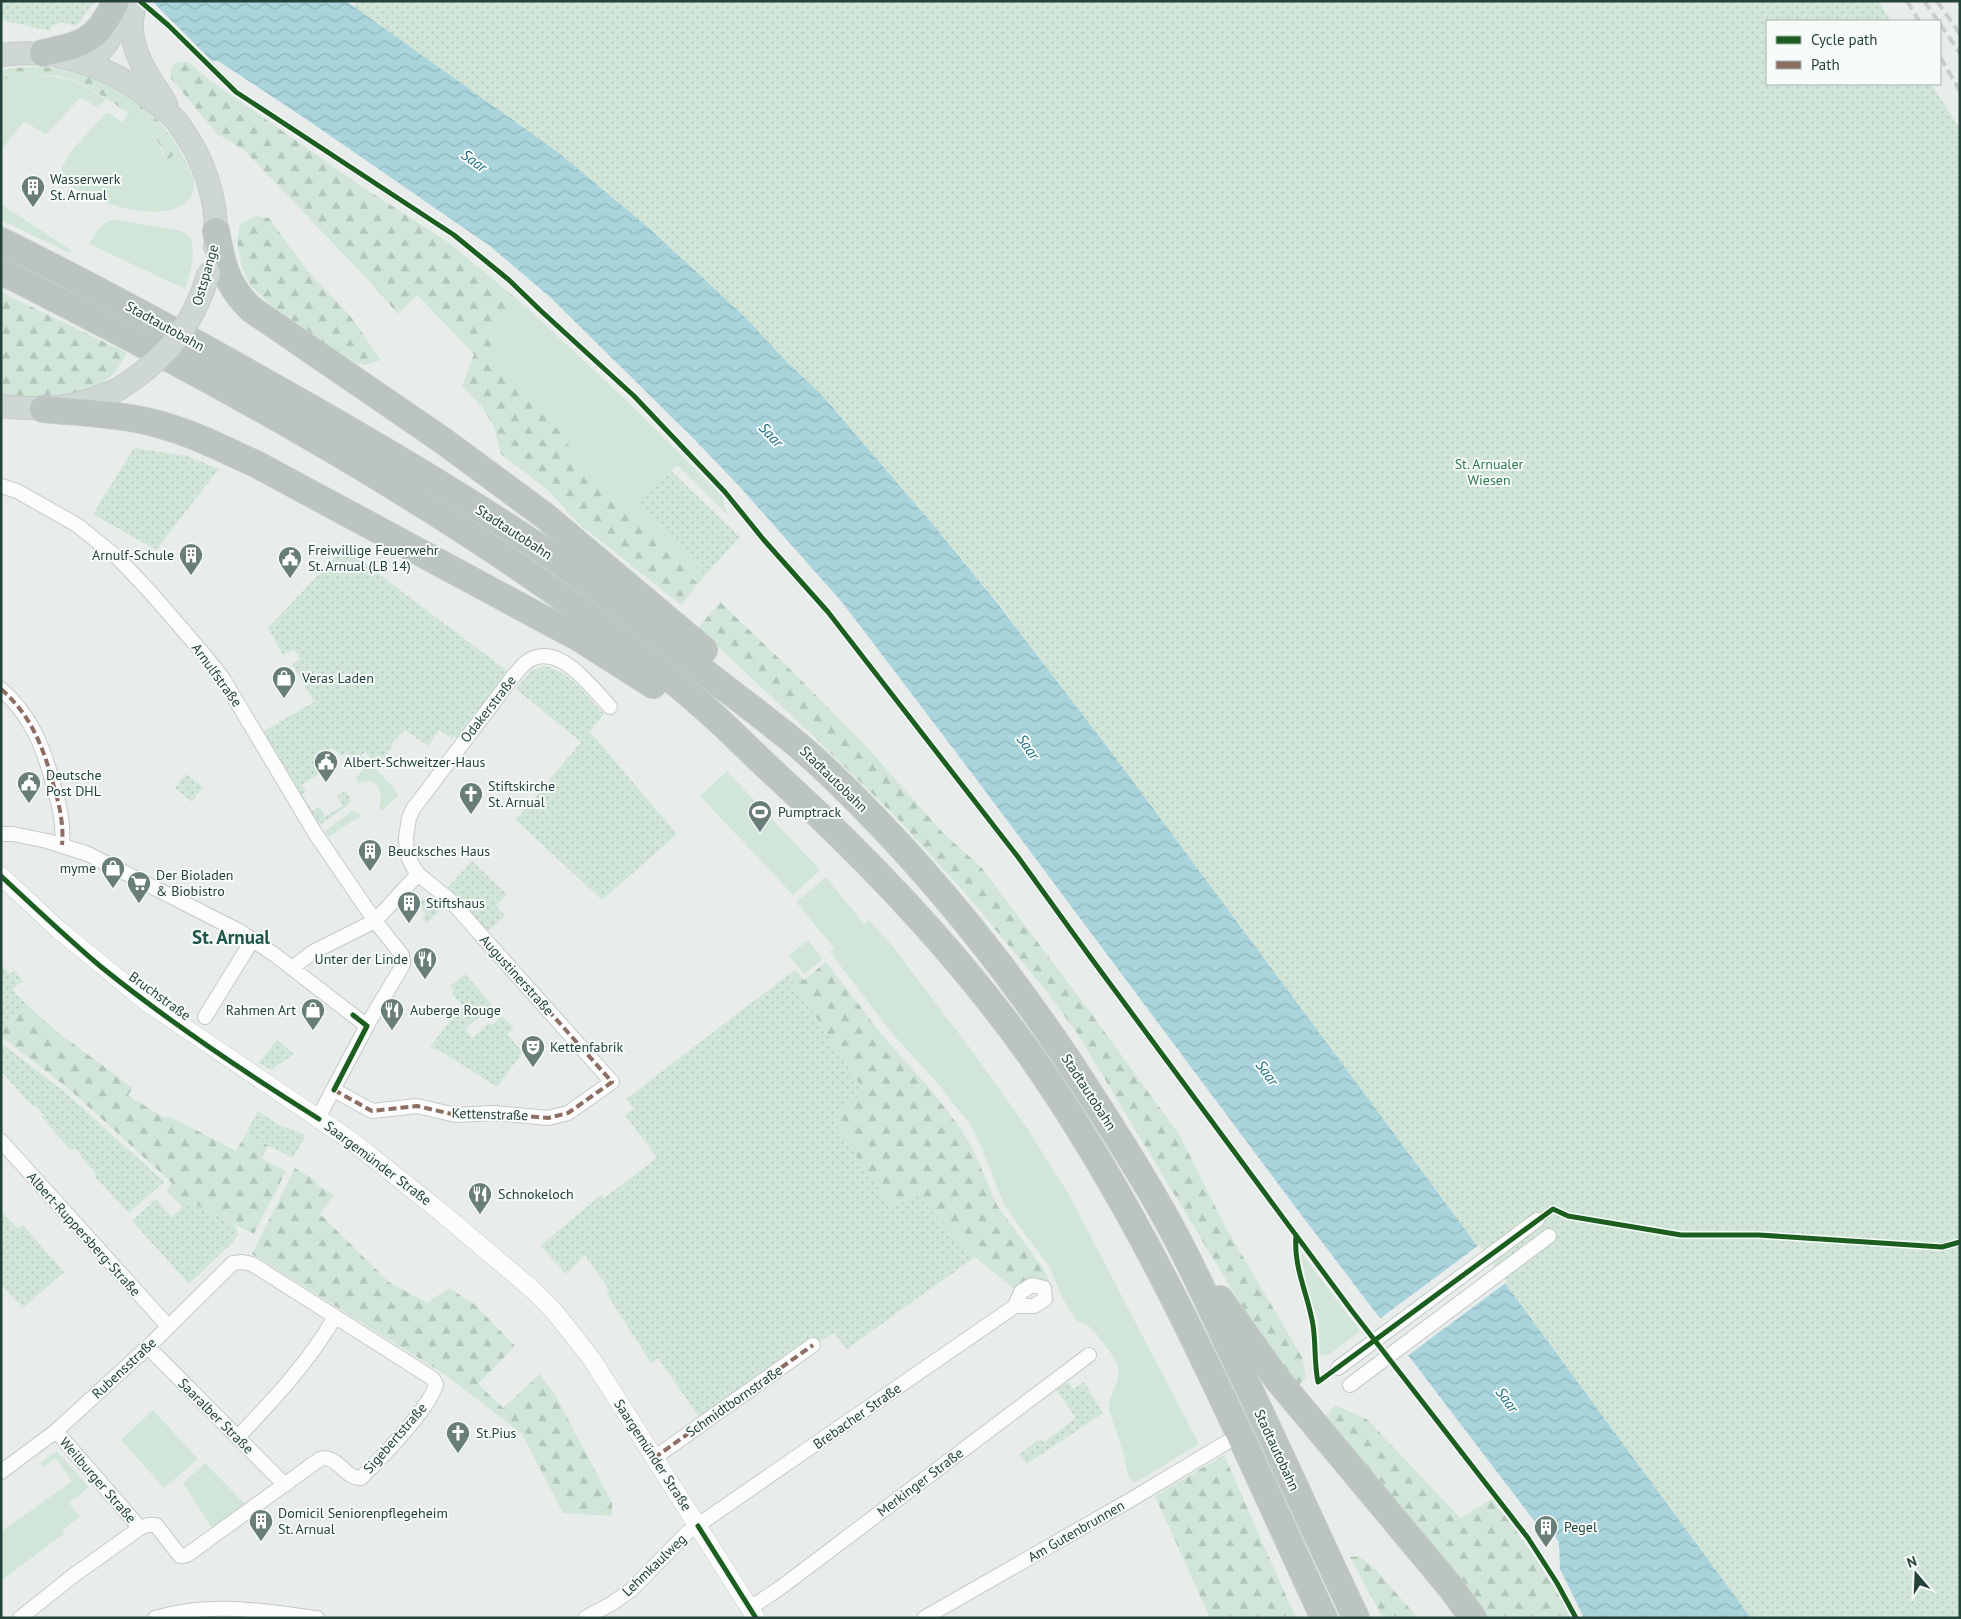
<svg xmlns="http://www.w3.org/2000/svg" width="1961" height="1619" viewBox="0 0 1961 1619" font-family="'PT Sans',sans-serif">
<defs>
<pattern id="forest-firs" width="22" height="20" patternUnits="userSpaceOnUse" patternTransform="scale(1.25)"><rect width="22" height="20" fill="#d1e6d8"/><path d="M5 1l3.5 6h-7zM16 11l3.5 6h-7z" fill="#b3c6ba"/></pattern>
<pattern id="park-dots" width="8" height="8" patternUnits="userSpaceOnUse" patternTransform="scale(1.25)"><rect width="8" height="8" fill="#d1e6d8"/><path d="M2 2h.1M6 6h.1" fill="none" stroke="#b3c6ba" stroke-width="1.8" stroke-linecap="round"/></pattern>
<pattern id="water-waves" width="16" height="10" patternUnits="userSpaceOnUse" patternTransform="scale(1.25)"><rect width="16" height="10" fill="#a9d4db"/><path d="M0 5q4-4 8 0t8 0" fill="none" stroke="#91b7bd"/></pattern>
</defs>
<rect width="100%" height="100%" fill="#e8edeb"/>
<!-- grass -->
<path fill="#d1e6d8" d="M38,75C70,78 79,82 106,99L97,108L81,97L46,135L24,121L1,150V80L14,76Z
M109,113L122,122L128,113C146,127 161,139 165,163L179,149C184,159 196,176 194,187C186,240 63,194 61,175C59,160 94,126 105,114Z
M1,204L71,250L69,253L1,220Z
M113,219L181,231L191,237C195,256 192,271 185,289L89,244C96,232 100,224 113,219Z
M523,304L627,401L723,497L724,506L729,516L677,465L638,503L705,575L698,584L687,574L630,503L583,466L553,422L500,370L489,328Z
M369,763L395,789L398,796L382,811L379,808C385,789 376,776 356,784L358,781L356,778Z
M727,771L820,870L793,895L700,796Z
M352,811L362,815L328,837L325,831Z
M826,877L864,924L869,920L890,943L970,1048L1025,1125L1068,1193L1199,1444L1138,1481L1133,1482L1128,1475L1123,1452L1109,1410L1110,1400L1118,1379L1119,1369L1115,1359L1095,1332L1087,1325L1076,1320L1063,1299L1050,1268L1004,1205L980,1143L968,1122L939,1085L890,1031L830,952L834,948L796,902Z
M808,940L823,959L804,974L789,955Z
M1301,1252L1360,1331L1330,1354L1320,1356L1318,1320L1306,1285Z
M153,1410L198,1459L164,1488L121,1440Z
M57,1451L89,1487L69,1503L80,1517L63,1530L65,1533L1,1581V1532L72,1481L56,1458L44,1467L40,1463Z
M205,1463L245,1504L212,1528L183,1483Z"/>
<!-- forest -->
<path fill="url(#forest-firs)" d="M176,62H188L207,78L361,186L448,242L523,304L489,328L501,370L553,422L583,466L630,503L688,574L698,584L681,605L578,523L549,491L501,454L493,424L481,406L462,386L474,354L417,295L398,314L370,282L245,151L216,133L170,77L171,69Z
M43,67C58,69 73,70 88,75C125,86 160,116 179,149L165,163C164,159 164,152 162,148C150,124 92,86 66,78C46,73 21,74 1,80V70L12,68Z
M254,216L269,218L306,269L351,317L381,360L365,365L353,363L272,306L250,285L241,264L237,241L240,224Z
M1,292L127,353C122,362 117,371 109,378C83,401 34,398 1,395Z
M720,602L790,669L864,744L943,833L981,867L1096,1020L1180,1136L1226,1228L1302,1357L1306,1377L1297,1387L1249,1318L1077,1033L1043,987L966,894L896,817L807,730L698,628Z
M826,962L883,1036L932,1091L960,1128L972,1147L998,1207L1045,1271L1049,1281L1046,1283L1032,1279L1014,1289L975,1257L916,1196L892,1208L832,1121L864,1091L788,975L795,970L804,980Z
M28,1006L60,1034L133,1088L128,1095L162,1117H171L236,1151L246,1134L293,1158L268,1146L262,1159L286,1171L254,1234L188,1201L183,1207L166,1191L172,1183L69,1089L1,1036V1030Z
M295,1168L316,1181L318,1185L334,1195L320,1214L389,1282L427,1303L449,1288L474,1304L515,1346L478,1384L503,1408L540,1374L557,1398L612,1503V1516L563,1513L522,1434L444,1374L252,1254Z
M1335,1405L1368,1420L1460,1518L1492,1499C1521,1537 1549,1575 1571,1618H1489L1324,1418Z
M1224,1455L1296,1618H1210L1155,1496Z
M1359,1556L1376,1570L1418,1618H1383L1350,1557Z"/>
<!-- park -->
<path fill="url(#park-dots)" d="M1,1H95L77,26L61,22L52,26L50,31L1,20Z
M355,1H1878L1891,21H1767V84H1931L1960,129V1618H1751L1513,1294L1109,749L999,604L935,527L821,394L785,360L745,317L650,229L559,153L354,7Z
M134,448L187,456L219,469L156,550L93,514Z
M671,471L740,537L705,575L638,503Z
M344,548L509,672L458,738L454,736L452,739L439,730L428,746L405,730L391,744L393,747L377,764L365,752L361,755L369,763L365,768L346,752L342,756L332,748L319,762L327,769L302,785L306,791L302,794L313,811L319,807L325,817L343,805L337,796L345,791L349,796L350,802L348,805L320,825L296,790L262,732L314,702L292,664L300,659L294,649L283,655L268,628Z
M543,666C569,669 586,696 604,714L590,732L677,834L602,900L516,820L581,742L516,689L531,671Z
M186,774L203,787L192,802L175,788Z
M472,861L507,894L496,906L505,916L487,932L448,887Z
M420,899L428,900L441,909L427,923L422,918L426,914L419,907L415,911L410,906Z
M1,964L9,974L15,971L23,981L12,989L28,1006L1,1030Z
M465,974L492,1005L465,1029L472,1038L489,1023L492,1025L502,1016L514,1029L507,1034L523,1052L497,1087L437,1049L435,1050L430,1047L452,1018L464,1007L452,994L454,991L450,986Z
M788,975L864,1091L833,1121L892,1208L916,1195L975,1257L847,1349L834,1333L818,1343L812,1336L699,1417L658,1358L651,1363L606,1293L609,1290L585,1255L566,1274L540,1246L601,1195L604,1198L657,1158L625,1115L634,1109L626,1099Z
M277,1039L294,1054L271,1070L259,1063Z
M1,1043L66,1093L164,1182L129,1213L94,1176L96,1174L81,1157L82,1156L75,1148L71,1151L42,1117L44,1115L35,1105L33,1107L1,1071Z
M258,1111L279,1125L306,1135L293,1158L246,1134Z
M156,1199L172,1217L188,1201L235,1225L238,1234L233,1242L189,1284L132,1221Z
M1,1211L18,1229L23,1225L64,1272L23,1308L1,1285Z
M1068,1382L1073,1389L1084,1382L1103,1413L1027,1464L1019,1455L1040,1438L1044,1442L1076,1418L1056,1390Z"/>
<!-- water -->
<path fill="url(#water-waves)" d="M152,1H346L559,153L650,229L745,317L785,360L821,394L935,527L998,604L1109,749L1513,1294L1751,1618H1584L1560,1569L1559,1543L1555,1536L1545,1535L1296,1208L974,776L861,627L841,601L740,487L694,439L551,298L490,246L303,117L223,64L218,61H212Z"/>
<!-- pier -->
<path fill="#e8edeb" d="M1479,1245L1507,1282L1406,1357L1378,1320Z"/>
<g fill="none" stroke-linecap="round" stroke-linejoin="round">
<!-- minor casing -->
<g stroke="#c5cac8" stroke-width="16">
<path id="minor" d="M1,486L17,491L77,525L118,558L151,593L202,652L222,677L315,833L375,921L402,955L403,964L400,970L370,1020L318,1118
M1,689C31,715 43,747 53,783C59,804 64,823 62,845
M1,834H13L47,841L88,854L241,932L275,955L367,1026
M292,968L313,952L375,921L418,874
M205,1017L253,939
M334,1090L372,1111L417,1106L456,1115L494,1113L548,1118L568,1113L612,1082L450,900L418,874L412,865L407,854L406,837L409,818L413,809L512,678C517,672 522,665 528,661C559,641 592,688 610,707
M1,1141L168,1326
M148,1347L285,1485
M1338,1368L1537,1220
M1350,1385L1549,1236
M56,1431L140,1528
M238,1437C274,1399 308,1363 335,1317
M654,1458L813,1345
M1,1472L56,1431L148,1347L233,1263L243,1262L252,1264L432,1378L436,1384C431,1407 379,1460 361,1478C343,1478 338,1454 320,1459L187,1555L180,1556L156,1525H148L140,1528L74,1575L20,1618
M750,1608L780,1588L1089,1355
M155,1618C210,1601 262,1611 317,1618
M585,1618L611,1604L631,1590L688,1532L1015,1306L1021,1292L1032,1285L1044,1288L1045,1299L1034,1306H1015
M924,1618L1132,1499L1227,1442"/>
</g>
<!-- tertiary casing -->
<g stroke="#c5cac8" stroke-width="19">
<path id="tertiary" d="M1,876L59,930L148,1003L353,1142L442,1213L532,1289L553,1310L591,1358L756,1618"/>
</g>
<!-- primary casing -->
<g stroke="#c3ccc9" stroke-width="24">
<path id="primary" d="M135,1C134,10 131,20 132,29C133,57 152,81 166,104
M1,55C54,48 106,64 148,97C158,104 169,112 177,122C204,157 220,203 215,247
M84,63C110,49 114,30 124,5
M1,406C46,411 75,408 117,390"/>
</g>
<!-- motorway casing -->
<g stroke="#c3ccc9" stroke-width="28">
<path id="motorway" d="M43,53C85,44 97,41 116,1
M216,231C222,264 226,285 251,309L442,440L545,516L704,650
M1,241C106,293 208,349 309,407C393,455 476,504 556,559C608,596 658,634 707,674C749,707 793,738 831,775C930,870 1015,977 1089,1092C1116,1134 1143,1176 1167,1220C1190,1261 1209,1304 1229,1346C1272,1436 1313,1527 1356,1618
M1,271C207,375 411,486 598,623C634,649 671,678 705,708C729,729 752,753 776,775C869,860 958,953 1031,1056C1153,1230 1235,1426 1324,1618
M43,409C83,413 123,414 161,425C194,434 225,450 256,464L579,638L653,685
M1220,1299L1277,1379L1452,1589L1473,1618"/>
</g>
<!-- minor -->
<use href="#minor" stroke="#fcfcfc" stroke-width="14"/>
<!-- tertiary -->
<use href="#tertiary" stroke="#fcfcfc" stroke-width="18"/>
<!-- primary -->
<use href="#primary" stroke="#cfd7d5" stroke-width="22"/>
<!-- motorway -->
<use href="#motorway" stroke="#bcc4c2" stroke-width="26"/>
<!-- rail -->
<path stroke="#c9cdcc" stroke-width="4" stroke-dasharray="10 5" stroke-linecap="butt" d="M1907,1L1919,21
M1924,1L1938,21
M1937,1L1960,34
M1940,24L1960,53
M1940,57L1960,91"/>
<!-- primary-bridge casing -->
<g stroke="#c3ccc9" stroke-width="24" stroke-linecap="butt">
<path id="primary-bridge" d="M117,390C165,360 193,327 209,272"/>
</g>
<!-- primary-bridge -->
<use href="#primary-bridge" stroke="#cfd7d5" stroke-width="22"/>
<!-- quiet -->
<path stroke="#8d6e63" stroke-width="4" stroke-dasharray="8 4" stroke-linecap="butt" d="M1,689C31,715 43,747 53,783C59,804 64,823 62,845
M334,1090L372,1111L417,1106L456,1115L494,1113L548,1118L568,1113L612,1082L548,1010
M654,1458L813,1345"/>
<!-- cycleway casing -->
<g stroke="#f7fbf9" stroke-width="8">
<path id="cycleway" d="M140,1L168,25L236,92L454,235L509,280L540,310L634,396L725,492L763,539L828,612L1018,857L1091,958L1352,1311L1528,1538L1557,1583L1576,1618
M1,876C34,907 66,937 100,966C169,1022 244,1072 319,1119
M334,1090L367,1026L353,1015
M1296,1235C1293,1267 1308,1294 1313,1325C1316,1344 1314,1363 1318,1382L1553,1209L1568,1216L1681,1235H1759L1942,1247L1960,1242
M698,1526L756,1618"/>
</g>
<!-- cycleway -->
<use href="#cycleway" stroke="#1b5e20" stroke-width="5"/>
</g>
<!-- icons -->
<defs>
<g id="building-pin" transform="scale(1.25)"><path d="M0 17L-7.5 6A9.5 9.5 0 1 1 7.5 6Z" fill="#697e78" stroke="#f7fbf9"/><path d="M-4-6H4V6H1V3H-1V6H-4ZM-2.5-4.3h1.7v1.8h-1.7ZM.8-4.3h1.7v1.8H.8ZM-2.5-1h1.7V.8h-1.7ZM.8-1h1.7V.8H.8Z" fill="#fff"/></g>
<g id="civic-pin" transform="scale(1.25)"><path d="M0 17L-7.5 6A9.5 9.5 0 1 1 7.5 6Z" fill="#697e78" stroke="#f7fbf9"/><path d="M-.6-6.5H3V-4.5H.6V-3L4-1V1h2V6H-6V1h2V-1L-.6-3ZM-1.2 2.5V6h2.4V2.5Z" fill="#fff"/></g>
<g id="shop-pin" transform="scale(1.25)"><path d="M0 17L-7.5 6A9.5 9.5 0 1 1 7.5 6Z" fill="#697e78" stroke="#f7fbf9"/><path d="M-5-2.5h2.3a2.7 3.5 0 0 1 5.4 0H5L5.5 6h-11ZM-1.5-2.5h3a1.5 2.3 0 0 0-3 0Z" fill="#fff"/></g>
<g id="church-pin" transform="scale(1.25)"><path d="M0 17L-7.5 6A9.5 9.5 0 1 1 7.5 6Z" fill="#697e78" stroke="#f7fbf9"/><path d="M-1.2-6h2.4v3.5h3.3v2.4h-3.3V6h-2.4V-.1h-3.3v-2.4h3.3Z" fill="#fff"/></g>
<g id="stadium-pin" transform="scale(1.25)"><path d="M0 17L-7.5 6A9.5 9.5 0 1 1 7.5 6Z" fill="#697e78" stroke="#f7fbf9"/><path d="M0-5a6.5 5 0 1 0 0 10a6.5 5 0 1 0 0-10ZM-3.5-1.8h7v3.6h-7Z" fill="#fff"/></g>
<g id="supermarket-pin" transform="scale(1.25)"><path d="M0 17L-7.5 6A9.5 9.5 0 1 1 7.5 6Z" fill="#697e78" stroke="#f7fbf9"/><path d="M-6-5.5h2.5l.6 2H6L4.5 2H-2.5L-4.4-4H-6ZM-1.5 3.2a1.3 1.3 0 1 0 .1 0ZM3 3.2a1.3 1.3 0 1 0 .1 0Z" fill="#fff"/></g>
<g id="restaurant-pin" transform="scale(1.25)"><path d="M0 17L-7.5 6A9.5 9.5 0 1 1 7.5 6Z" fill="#697e78" stroke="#f7fbf9"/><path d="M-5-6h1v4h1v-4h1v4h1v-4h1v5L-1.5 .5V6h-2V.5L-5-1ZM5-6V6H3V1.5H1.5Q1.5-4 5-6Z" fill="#fff"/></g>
<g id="theatre-pin" transform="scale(1.25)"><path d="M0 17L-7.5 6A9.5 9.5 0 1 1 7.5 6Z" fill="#697e78" stroke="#f7fbf9"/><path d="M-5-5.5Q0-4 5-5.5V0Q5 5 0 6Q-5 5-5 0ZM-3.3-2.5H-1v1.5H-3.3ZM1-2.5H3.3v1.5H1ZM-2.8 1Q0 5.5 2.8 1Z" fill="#fff"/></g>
</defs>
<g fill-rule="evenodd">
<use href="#building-pin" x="33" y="187"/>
<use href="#building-pin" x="191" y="555"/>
<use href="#civic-pin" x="290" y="558"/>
<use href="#shop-pin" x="284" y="678"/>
<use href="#civic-pin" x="326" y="762"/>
<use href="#civic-pin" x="29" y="783"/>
<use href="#church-pin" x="471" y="794"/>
<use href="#stadium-pin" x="760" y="812"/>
<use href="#building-pin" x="370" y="851"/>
<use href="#shop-pin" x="113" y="868"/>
<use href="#supermarket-pin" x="139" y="883"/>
<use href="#building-pin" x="409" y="903"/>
<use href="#restaurant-pin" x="425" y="959"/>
<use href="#shop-pin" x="313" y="1010"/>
<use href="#restaurant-pin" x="392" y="1010"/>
<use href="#theatre-pin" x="533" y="1047"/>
<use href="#restaurant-pin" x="480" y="1194"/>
<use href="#church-pin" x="458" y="1433"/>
<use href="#building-pin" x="261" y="1521"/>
<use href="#building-pin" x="1546" y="1527"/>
</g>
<g text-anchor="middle" stroke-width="4" stroke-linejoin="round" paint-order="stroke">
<!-- poi labels -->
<g font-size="14" fill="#24423a" stroke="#f7fbf9" text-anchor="start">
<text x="50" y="184">Wasserwerk<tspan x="50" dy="16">St. Arnual</tspan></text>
<text x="308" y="555">Freiwillige Feuerwehr<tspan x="308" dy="16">St. Arnual (LB 14)</tspan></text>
<text x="174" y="560" text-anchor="end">Arnulf-Schule</text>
<text x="302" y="683">Veras Laden</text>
<text x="344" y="767">Albert-Schweitzer-Haus</text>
<text x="46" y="780">Deutsche<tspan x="46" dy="16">Post DHL</tspan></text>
<text x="488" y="791">Stiftskirche<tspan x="488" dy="16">St. Arnual</tspan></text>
<text x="778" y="817">Pumptrack</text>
<text x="388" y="856">Beucksches Haus</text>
<text x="96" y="873" text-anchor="end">myme</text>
<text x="156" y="880">Der Bioladen<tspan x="156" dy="16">&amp; Biobistro</tspan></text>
<text x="426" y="908">Stiftshaus</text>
<text x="408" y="964" text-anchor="end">Unter der Linde</text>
<text x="296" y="1015" text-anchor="end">Rahmen Art</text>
<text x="410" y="1015">Auberge Rouge</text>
<text x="550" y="1052">Kettenfabrik</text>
<text x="498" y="1199">Schnokeloch</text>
<text x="476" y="1438">St.Pius</text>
<text x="278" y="1518">Domicil Seniorenpflegeheim<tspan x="278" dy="16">St. Arnual</tspan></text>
<text x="1564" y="1532">Pegel</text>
</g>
<!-- street labels -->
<g font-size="14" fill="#24423a" stroke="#f7fbf9">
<text transform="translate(205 275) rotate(-74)" y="5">Ostspange</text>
<text transform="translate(165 326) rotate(29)" y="5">Stadtautobahn</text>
<text transform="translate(514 532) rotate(33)" y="5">Stadtautobahn</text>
<text transform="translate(217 675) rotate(54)" y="5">Arnulfstraße</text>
<text transform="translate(488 709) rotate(-52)" y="5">Odakerstraße</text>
<text transform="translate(834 779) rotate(44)" y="5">Stadtautobahn</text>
<text transform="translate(517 975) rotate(48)" y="5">Augustinerstraße</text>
<text transform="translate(160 996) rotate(36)" y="5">Bruchstraße</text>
<text transform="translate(1089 1092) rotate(57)" y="5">Stadtautobahn</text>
<text transform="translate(490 1114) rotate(2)" y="5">Kettenstraße</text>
<text transform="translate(378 1163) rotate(37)" y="5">Saargemünder Straße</text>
<text transform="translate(84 1234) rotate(48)" y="5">Albert-Ruppersberg-Straße</text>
<text transform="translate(124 1368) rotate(-43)" y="5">Rubensstraße</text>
<text transform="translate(734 1401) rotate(-35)" y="5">Schmidtbornstraße</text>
<text transform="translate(216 1416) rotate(45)" y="5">Saaralber Straße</text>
<text transform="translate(857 1416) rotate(-35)" y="5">Brebacher Straße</text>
<text transform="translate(395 1438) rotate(-49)" y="5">Sigebertstraße</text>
<text transform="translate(1277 1450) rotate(65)" y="5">Stadtautobahn</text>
<text transform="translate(653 1455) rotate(57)" y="5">Saargemünder Straße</text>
<text transform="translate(98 1480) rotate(49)" y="5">Weilburger Straße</text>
<text transform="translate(920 1482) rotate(-37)" y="5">Merkinger Straße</text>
<text transform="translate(1076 1531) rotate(-30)" y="5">Am Gutenbrunnen</text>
<text transform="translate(654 1565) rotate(-44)" y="5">Lehmkaulweg</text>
</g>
<!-- park labels -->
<g font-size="14" fill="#2d7a4b" stroke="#f7fbf9">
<text x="1489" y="469">St. Arnualer<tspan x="1489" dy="16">Wiesen</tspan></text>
</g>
<!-- water labels -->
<g font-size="15" font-style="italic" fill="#1c6f80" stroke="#f7fbf9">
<text transform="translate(474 161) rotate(36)" y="5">Saar</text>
<text transform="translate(771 435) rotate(47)" y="5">Saar</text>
<text transform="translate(1028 747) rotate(54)" y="5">Saar</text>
<text transform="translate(1267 1073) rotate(54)" y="5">Saar</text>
<text transform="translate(1507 1400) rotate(54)" y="5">Saar</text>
</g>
<!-- district labels -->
<g font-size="19" font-weight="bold" fill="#1f5548" stroke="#f7fbf9">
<text x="231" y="944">St. Arnual</text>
</g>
</g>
<!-- border -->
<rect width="1961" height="1619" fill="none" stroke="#24423a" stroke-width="5"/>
<!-- legend -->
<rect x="1766" y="20" width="175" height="65" fill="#f7fbf9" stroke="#a3b1ad"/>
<rect x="1776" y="36" width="25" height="8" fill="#1b5e20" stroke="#a3b1ad"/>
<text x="1811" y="45" font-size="15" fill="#24423a">Cycle path</text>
<rect x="1776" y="61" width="25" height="8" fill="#8d6e63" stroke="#a3b1ad"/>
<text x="1811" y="70" font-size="15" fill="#24423a">Path</text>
<!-- north arrow -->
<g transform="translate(1916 1574) rotate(341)" stroke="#f7fbf9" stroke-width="4" paint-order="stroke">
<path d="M0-4L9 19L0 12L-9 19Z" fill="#24423a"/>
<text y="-8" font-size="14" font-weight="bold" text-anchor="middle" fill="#24423a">N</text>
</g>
</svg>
